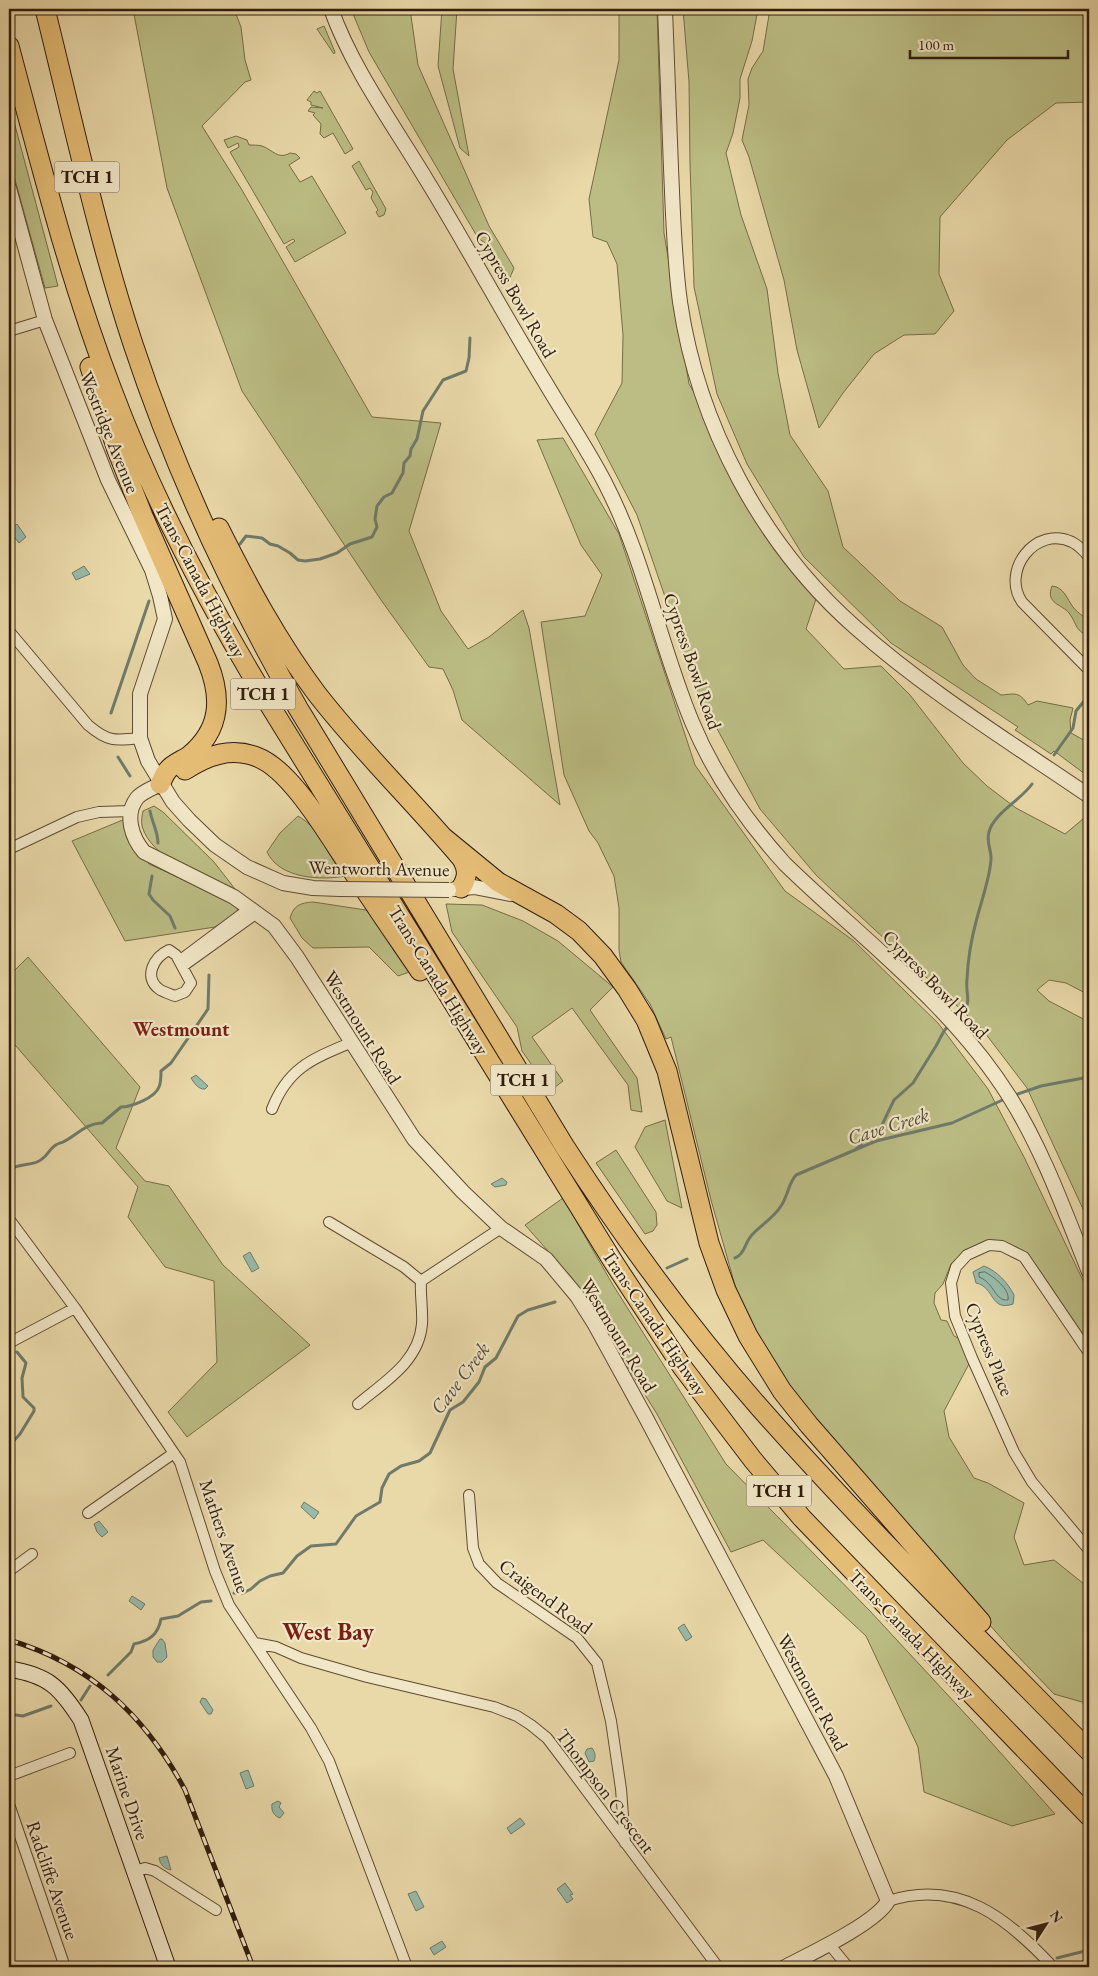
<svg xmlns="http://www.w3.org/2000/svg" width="1098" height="1976" viewBox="0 0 1098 1976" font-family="'EB Garamond',serif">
<rect width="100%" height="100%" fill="#e9d8a8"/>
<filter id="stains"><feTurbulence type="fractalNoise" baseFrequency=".004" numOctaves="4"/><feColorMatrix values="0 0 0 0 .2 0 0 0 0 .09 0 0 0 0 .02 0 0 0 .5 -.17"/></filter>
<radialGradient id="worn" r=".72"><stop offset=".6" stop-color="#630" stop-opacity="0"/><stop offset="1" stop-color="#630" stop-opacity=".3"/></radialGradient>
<!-- green -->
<path fill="#bbbd84" stroke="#766c48" d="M133,9H234L241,27L245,60L251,80L245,82L202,126L242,190L372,417L441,423L409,531L441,611L468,649L489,637L523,610L529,628L560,805L462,720L453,690L443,669L429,667L381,600L242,391L167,188Z
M351,9H410L418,65L489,226L514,268L508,282H503L492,261L494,252L485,243L478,238L369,52Z
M442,9H457L453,69L469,156L460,148L438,66Z
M619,9H657L664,233L689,384L816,599L806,629L844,669L881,666L910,695L963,763L987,786L1016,808L1065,834L1083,819L1089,823V995L1066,983L1049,980L1037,990L1049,1001L1089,1022V1222L1027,1088L982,1029L833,891L816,875L760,809L698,693L637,515L595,434L622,383L623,335L617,264L607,242L593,237L589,199L619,60Z
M683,9H758L752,41L740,79V98L733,133L726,153L741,215L767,289L778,373L790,435L828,491L843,547L900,601L942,627L963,665L976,679L1001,695C1015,694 1019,691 1028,705L1037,701L1073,708L1070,720L1071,733L1089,743V777L1054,751L1051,754L1015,730L1018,727L891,643L804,557L747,464L717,394L694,287L690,163L689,82Z
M770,9H1089V102L1056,103L1007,140L940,217L939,274L954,311L935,334L904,335L874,354L843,393L819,428L797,350L784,280L749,157L742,140L749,105L748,79L752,68L763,51Z
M324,26L335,52L334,54L317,29Z
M314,91L317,93L320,91L353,149L345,154L333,133L324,138L320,134L321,124L313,115L315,113L308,111L311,107L323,108L311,105V102L307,100Z
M9,103L58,286L45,288L9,158Z
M236,136L247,140L249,145C253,145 258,145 262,146C273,150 278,160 290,153L296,154L300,158L289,165L300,182L312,176L346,233L295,262L286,247L295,241L293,239L284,244L230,152L239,147L238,143L228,148L224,140Z
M359,161L386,209L384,215L379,217L376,212L378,210L371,198L373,192L370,188L366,190L352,166Z
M563,438L619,534L695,765L785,891L854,941L906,992L938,1023L988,1089L1024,1157L1089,1293V1343L1042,1274L989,1240L967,1250L951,1264L943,1284L935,1293L934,1303L941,1320L947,1321L954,1336L960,1339L969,1364L944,1411L949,1437L974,1478L988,1483L1024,1503L1014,1537L1024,1565L1054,1560L1089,1588V1704L1054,1694L1012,1650L858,1477L785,1383L740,1303L711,1200L671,1037L666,1039L650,1004L621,962L619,950V908L614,876L598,843L589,831L564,775L541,622L585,616L602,575L581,545L537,440Z
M1052,586C1064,587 1067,599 1073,607C1078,614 1087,617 1089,625C1090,628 1089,634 1089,637C1073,628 1078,625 1069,613C1062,604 1045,604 1052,586Z
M154,806L163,812L214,862L235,889C205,880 151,859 142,826C141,822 142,816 143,811Z
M298,816C319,828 333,856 345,876C320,881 279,878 267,852L280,833Z
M125,819L131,844L149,864L234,903L238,908L236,915L215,927L125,941L72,841Z
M313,902L366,910L379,916L415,970L398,976L369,947L313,948L302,938L290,918C294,905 300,903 313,902Z
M446,904L482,905L523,921L558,941L613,987L590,1010L637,1078L642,1112L631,1110L628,1085L572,1008L532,1037L563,1081L550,1091L522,1051L517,1027L452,932Z
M28,957L140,1087L116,1148L145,1181L169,1186L223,1265L310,1345L187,1437L168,1412L217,1362L214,1281L165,1267L128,1217L138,1187L9,1038V976Z
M665,1120L682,1208L667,1201L635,1147L645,1127Z
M616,1150L656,1212L657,1225L653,1231L645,1234L596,1163Z
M563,1198L613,1285L726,1464L870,1611L982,1732L1055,1814L1012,1826L924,1792L918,1747L866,1636L763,1540L731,1552L657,1414L572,1278L525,1225Z"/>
<!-- water -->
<path fill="#97baa9" stroke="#6e7b6a" d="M17,524L26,537L19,543L9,530Z
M84,566L90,574L76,580L72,573Z
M196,1075L208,1086L205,1089C199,1090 194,1083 191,1078Z
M502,1178L507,1182L506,1185L495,1187L491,1184Z
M250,1252L259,1268L252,1272L243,1256Z
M984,1266C997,1271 1008,1283 1014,1295L1013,1304C990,1312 995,1287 976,1283L973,1272Z
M304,1502L319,1512L314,1519L301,1507Z
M99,1521L108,1532L102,1537L97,1532L94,1524Z
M132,1596L145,1604L141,1610L129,1601Z
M684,1624L692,1637L686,1641L678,1628Z
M160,1639H162L165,1643L167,1657L162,1662H157L153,1657V1650Z
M202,1698L206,1699L213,1710L211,1714H208L200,1702Z
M592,1748C595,1752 596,1756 594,1761L589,1762L585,1753L587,1749Z
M248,1770L254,1786L246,1789L240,1773Z
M278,1801L281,1803L279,1807L284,1813L280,1818C274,1816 271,1811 272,1804Z
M520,1818L525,1824L511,1834L507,1828Z
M167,1856L171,1870C165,1869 160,1865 159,1858Z
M565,1883L573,1894L570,1895L573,1899L567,1903L557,1889Z
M416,1891L424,1907L416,1911L408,1894Z
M442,1941L446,1947L434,1955L430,1948Z"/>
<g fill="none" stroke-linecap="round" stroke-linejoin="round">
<!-- shore -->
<path stroke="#646b5a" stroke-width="1" d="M985,1272C994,1277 1010,1289 1008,1300C994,1301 995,1283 979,1277V1273Z"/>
<!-- stream -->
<path stroke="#6e7b6a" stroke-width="3" d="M240,544L246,536L262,538L270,544L278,546L290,553L298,560L305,561L320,559L337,553L350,544L372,537L377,527L375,519L377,506L384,497L392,493L403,473L404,463L410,456L411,449L417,439L423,411L443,380L466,371L469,358L470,338
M111,713L149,601
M1054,755L1073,728L1076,711L1089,695
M118,757L130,776
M150,811C152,822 158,832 158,843
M152,876L149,894L153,900L170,916L175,928
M956,1019C975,1001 965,1001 967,979C968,959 971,940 976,922C980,905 991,875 991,858C991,849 986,841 989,832C994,813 1021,800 1032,784
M1012,1096L1041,1086L1089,1077
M856,1149L882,1125L894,1100L913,1083L936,1046L944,1031L949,1025
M9,1170C20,1162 33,1167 42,1159C48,1155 50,1148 56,1145C58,1143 61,1143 63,1142C77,1135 86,1123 102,1123L121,1107C131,1107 155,1098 159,1087C161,1083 161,1076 161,1071L171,1063L208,1009L209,975
M735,1258C744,1255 745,1243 751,1236C759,1226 773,1219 781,1206C788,1196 788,1184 796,1175L876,1141L952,1123L1007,1098
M667,1268L687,1259
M9,1446L20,1434L34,1411V1408L23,1397L22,1378L26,1363L17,1352
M234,1593H243L251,1589L260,1581L270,1576L283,1573L297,1556L311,1546L336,1544L356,1516L380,1502L382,1488L389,1474L401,1466L419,1461L430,1453L450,1410L463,1402L479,1382L485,1367L496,1358L518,1316L528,1310L555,1302
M108,1675L131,1652L134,1644C149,1641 158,1635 161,1619L178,1616L201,1602L211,1601
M81,1700L90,1686
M9,1714L23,1716L51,1706
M1057,1958L1089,1950"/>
<!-- minor casing -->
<g stroke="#5e4b32" stroke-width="12">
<path id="minor" d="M9,331L45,320
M1089,557C1084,551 1078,545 1072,542C1035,525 1001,571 1022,602L1089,670
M9,631L88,725C108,742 115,741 140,738
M9,849L77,817L99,812L131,811
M169,950L176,955L191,983L185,992L175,996C170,994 163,992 159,989C143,977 154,957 169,950Z
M183,958L250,908
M183,966L257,913
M272,1109C288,1068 312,1059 350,1043
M9,1219L75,1308L180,1462L215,1571L229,1605L311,1728L329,1761L407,1967
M329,1222L404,1267L421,1281C420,1295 423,1310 422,1324C419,1362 384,1382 358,1404
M421,1281L501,1228
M9,1343L75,1308
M1089,1353L1024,1257L1002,1246L989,1245L967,1255L956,1267L951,1283L955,1316L972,1358L1014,1452L1032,1482L1089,1550
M469,1495L473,1548L479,1564L497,1583L577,1638L597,1663L611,1721L621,1789L625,1843
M88,1513L174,1453
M9,1571L32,1554
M255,1643L276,1647L301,1658L367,1677L494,1707L517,1716L531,1725L547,1738L563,1759L718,1967
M9,1776L70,1753
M9,1804L65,1967
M133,1871L145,1868L155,1871L216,1910
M888,1901C959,1878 1007,1918 1053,1967
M829,1944L848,1967"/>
</g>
<!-- tertiary casing -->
<g stroke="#5e4b32" stroke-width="16">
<path id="tertiary" d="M331,9C353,70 393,124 426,179C467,246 504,315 545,382C565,416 587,448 605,483C645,560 659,643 692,722C714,775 746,821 785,864C862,939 951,1004 1009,1096C1043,1150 1065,1212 1089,1272
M665,9C667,62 669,115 671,168C673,213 674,258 680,302C698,425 762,545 855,627C927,691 1010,742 1089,796
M9,188L45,320L108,480L152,570L160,596L165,619L140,694V738L148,761L173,802L189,820L215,845L247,867L283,883L313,888L340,889
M160,784C153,788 142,792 137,798C124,815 132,838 144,852L234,897L274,926L297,957L414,1139L463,1192L501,1228L546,1259L577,1296L594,1323L645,1416L836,1776L888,1901C876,1923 810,1954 785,1967
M455,889L474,887L510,894"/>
</g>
<!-- secondary casing -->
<g stroke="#301c0b" stroke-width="17">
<path id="secondary" d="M9,1669C48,1675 60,1687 81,1720L168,1967"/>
</g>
<!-- motorway casing -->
<g stroke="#301c0b" stroke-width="21">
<path id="motorway" d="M45,9C73,121 97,235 133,344C175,471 232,592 298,708L565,1147C624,1238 688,1326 760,1408C865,1527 979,1638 1089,1751
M9,46C40,162 69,278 112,390C155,505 213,613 277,717L614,1263L683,1368L753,1460L802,1518L1089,1816
M90,367L117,450L143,516L208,663C222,698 221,729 190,755C184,760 173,763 168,770C164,774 163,779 160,784
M219,528C248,586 278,642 317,694C362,752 415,803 462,859C468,870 468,877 461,888
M185,770C208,755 231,747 257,757C292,770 330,838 352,870C374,904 397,937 420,971
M443,837L498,882L556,914L579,931L603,956L627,989L646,1020L667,1071L709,1243L726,1290L748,1336L782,1391L809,1425L981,1622"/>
</g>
<!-- minor -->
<use href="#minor" stroke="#f1e6c6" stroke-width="10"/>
<!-- tertiary -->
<use href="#tertiary" stroke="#f1e6c6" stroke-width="14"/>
<!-- secondary -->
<use href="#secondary" stroke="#f1e6c6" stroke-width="15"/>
<!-- motorway -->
<use href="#motorway" stroke="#e4bc74" stroke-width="19"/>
<!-- rail casing -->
<g stroke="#301c0b" stroke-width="5">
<path id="rail" d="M9,1640C90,1664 145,1715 185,1790L253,1967"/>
</g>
<!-- rail -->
<use href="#rail" stroke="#f1e6c6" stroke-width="3" stroke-dasharray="9" stroke-linecap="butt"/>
<!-- tertiary-bridge casing -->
<g stroke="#5e4b32" stroke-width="16" stroke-linecap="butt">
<path id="tertiary-bridge" d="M340,889L449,890"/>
</g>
<!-- tertiary-bridge -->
<use href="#tertiary-bridge" stroke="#f1e6c6" stroke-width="14"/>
</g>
<g text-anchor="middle" stroke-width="4.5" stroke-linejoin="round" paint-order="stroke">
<!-- shield labels -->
<g fill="#f1e6c6" stroke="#6a5943" stroke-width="1">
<rect x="54.5" y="161.5" width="65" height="31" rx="4"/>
<rect x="230.5" y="678.5" width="65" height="31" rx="4"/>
<rect x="490.5" y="1064.5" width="65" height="31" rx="4"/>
<rect x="746.5" y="1475.5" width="65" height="31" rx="4"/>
</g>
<g font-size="18" font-weight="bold" fill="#301c0b">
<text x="87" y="183">TCH 1</text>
<text x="263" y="700">TCH 1</text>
<text x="523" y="1086">TCH 1</text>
<text x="779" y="1497">TCH 1</text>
</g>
<!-- street labels -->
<g font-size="19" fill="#301c0b" stroke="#f1e6c6">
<text transform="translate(516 294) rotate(60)" y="7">Cypress Bowl Road</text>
<text transform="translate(110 432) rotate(68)" y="7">Westridge Avenue</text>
<text transform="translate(201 580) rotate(62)" y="7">Trans-Canada Highway</text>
<text transform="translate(693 661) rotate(71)" y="7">Cypress Bowl Road</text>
<text transform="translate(379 868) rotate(1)" y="7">Wentworth Avenue</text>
<text transform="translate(439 980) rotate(58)" y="7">Trans-Canada Highway</text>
<text transform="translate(936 984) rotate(46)" y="7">Cypress Bowl Road</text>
<text transform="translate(363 1027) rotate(58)" y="7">Westmount Road</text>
<text transform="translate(655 1322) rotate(56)" y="7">Trans-Canada Highway</text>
<text transform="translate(619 1335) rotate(59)" y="7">Westmount Road</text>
<text transform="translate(990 1349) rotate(68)" y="7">Cypress Place</text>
<text transform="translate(225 1536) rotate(71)" y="7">Mathers Avenue</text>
<text transform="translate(546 1596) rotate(37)" y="7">Craigend Road</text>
<text transform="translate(912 1634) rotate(46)" y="7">Trans-Canada Highway</text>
<text transform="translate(813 1692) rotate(62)" y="7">Westmount Road</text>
<text transform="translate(606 1791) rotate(53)" y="7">Thompson Crescent</text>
<text transform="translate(128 1793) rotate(71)" y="7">Marine Drive</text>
<text transform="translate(53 1880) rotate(71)" y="7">Radcliffe Avenue</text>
</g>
<!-- neighbourhood labels -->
<g font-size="20" font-weight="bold" fill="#7a1f14" stroke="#f1e6c6">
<text x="181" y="1036">Westmount</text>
</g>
<!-- water labels -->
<g font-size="20" font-style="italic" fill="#4f4b3a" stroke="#f1e6c6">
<text transform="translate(888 1126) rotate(-17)" y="7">Cave Creek</text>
<text transform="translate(460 1378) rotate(-53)" y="7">Cave Creek</text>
</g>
<!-- district labels -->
<g font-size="24" font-weight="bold" fill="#7a1f14" stroke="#f1e6c6">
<text x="328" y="1640">West Bay</text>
</g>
</g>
<!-- margin -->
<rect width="1098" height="1976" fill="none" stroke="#e9d8a8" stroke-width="30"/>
<rect x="10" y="10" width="1078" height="1956" fill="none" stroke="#301c0b" stroke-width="2.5"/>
<rect x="15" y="15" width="1068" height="1946" fill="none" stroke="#301c0b"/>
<!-- north arrow -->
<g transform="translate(1046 1924) rotate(54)" stroke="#f1e6c6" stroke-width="4" paint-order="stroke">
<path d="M0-4L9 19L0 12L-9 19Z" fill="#301c0b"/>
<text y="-8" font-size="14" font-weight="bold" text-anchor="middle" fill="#301c0b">N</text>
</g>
<!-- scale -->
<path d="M910 50v8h158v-8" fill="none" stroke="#301c0b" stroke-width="2.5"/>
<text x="918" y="50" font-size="15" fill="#301c0b" stroke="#f1e6c6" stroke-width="4" paint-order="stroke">100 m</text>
<rect width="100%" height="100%" filter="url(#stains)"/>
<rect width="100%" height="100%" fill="url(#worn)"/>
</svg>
